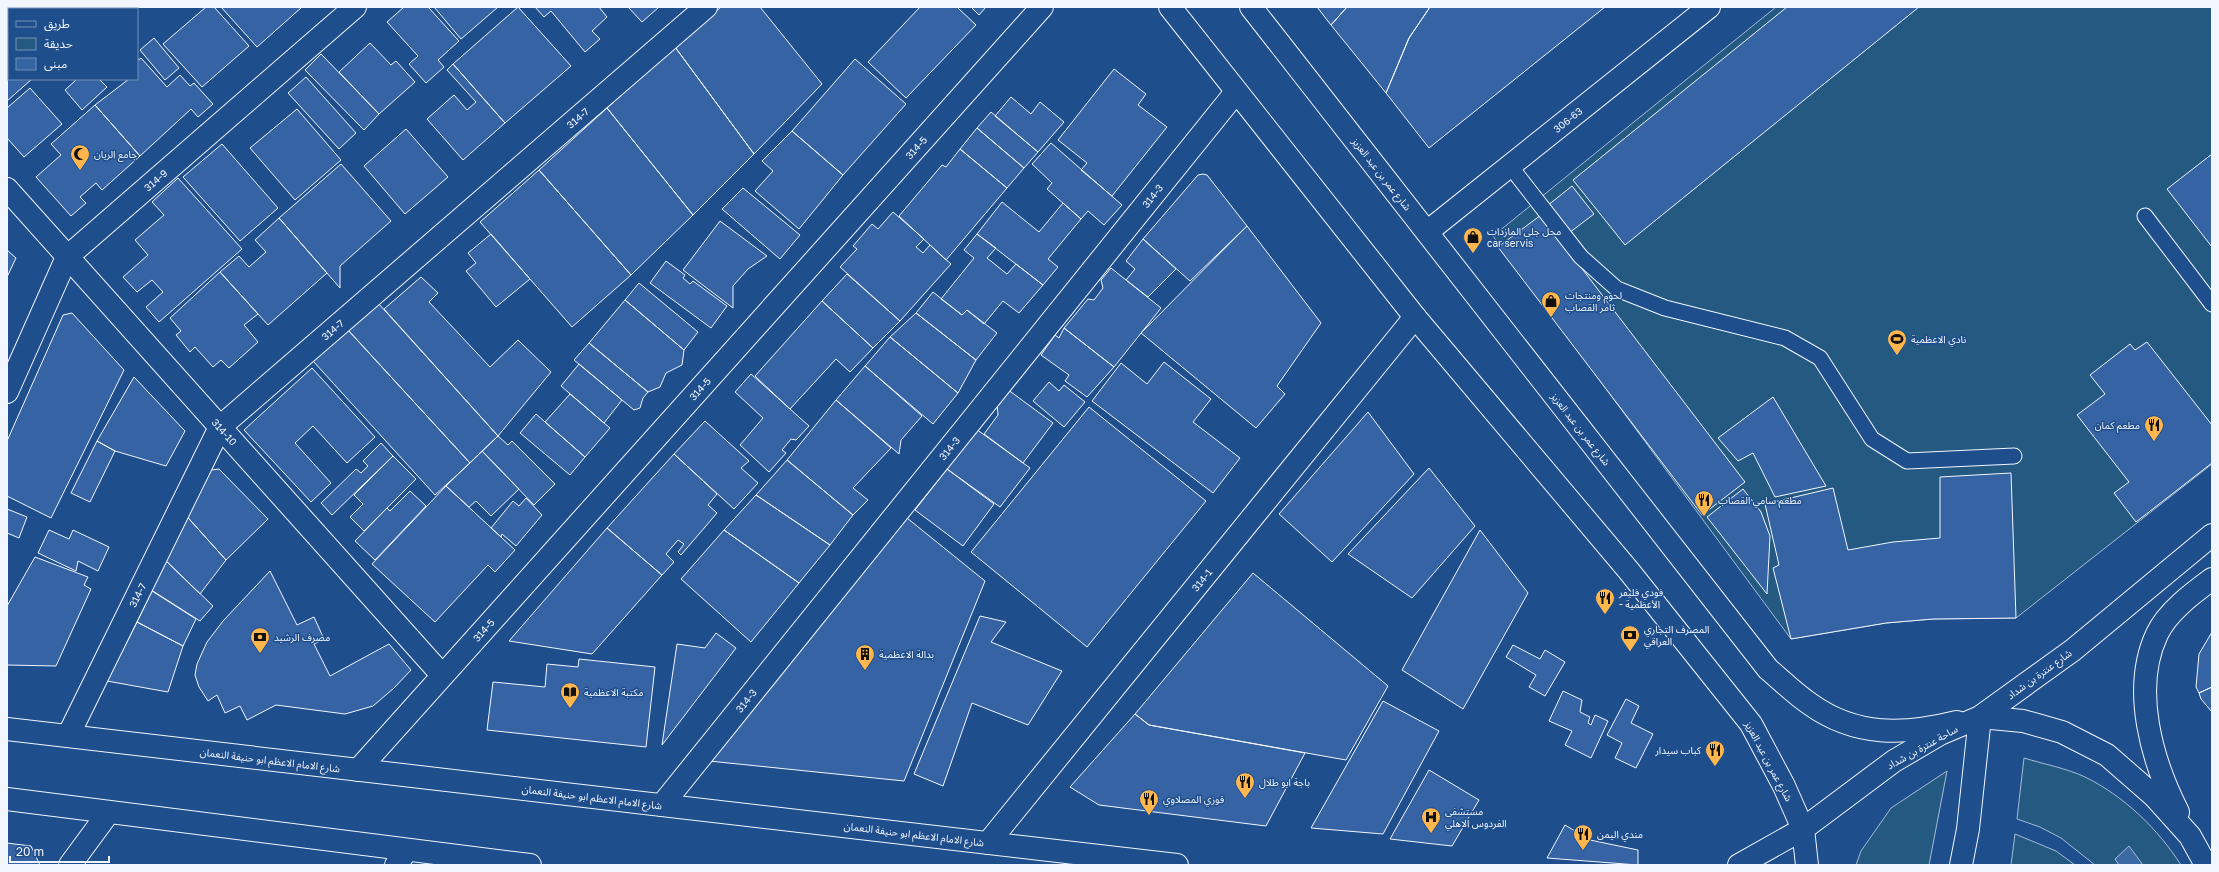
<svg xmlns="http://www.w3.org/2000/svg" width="2219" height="872" viewBox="0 0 2219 872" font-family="'Golos Text','Noto Sans Arabic',sans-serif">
<rect width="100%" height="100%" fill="#1f4e8c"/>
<!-- green -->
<path fill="#245a82" stroke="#a8bbd7" d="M1776,7H2212V464L2016,618L1933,619L1886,623L1791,639L1493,236Z
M2024,758C2043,764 2066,768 2085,777C2124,796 2158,829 2181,865H2095L2061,838L2040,827L2017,819Z
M1947,771L1929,865H1856L1861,851L1891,808Z
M2015,834L2056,851L2075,865H2011Z"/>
<!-- water -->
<path fill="#3b69a3" stroke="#a8bbd7" d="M2129,846L2143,865H2119L2115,859Z"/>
<!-- building -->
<path fill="#3563a3" stroke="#f2f6ff" d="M69,7H101L102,9H67Z
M206,7H214L249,46L202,87L163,44Z
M221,7H302L257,47Z
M404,7H428L459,41L438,60L444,67L426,83L409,64L418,56L387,22Z
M434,7H498L461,39Z
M518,7L571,66L505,123L453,64Z
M535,7H599L607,17L592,31L600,39L585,52L551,11L544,17Z
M628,7H659L642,22Z
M721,7H760L822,84L754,154L675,47Z
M920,7H957L976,25L906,98L868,62Z
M971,7H986L979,15Z
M1317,7H1347L1331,25Z
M1347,7H1430L1409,38L1386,93L1331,25Z
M1430,7H1605L1429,148L1386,93L1409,38Z
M1787,7H1919L1625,245L1573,180Z
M154,38L179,68L165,80L140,50Z
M370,43L391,65L396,61L415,82L379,114L339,72Z
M675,47L754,154L693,215L607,108Z
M9,49V79H32L7,101V51Z
M321,54L379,114L364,130L305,70Z
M141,58L167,87L180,75L190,86L194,83L213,104L198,117L191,109L140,156L95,105L129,79H137V61Z
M855,59L906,104L843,175L792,131Z
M453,64L505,123L463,160L427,119L454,95L467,110L476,102L447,70Z
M1114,69L1146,94L1138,105L1167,127L1112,196L1081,170L1087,163L1058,140Z
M306,77L356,133L339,149L288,93Z
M77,79H99L107,87L82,110L65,90Z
M30,88L62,124L24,157L7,138V108Z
M1011,97L1031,114L1040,102L1064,122L1038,152L995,116Z
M95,105L140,156L102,190L96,183L80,197L86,203L71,216L36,177L61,155L51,144Z
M607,108L693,215L631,275L539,170Z
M297,109L341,160L295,200L250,148Z
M991,112L1038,152L1024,168L977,128Z
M977,128L1024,168L1007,188L960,149Z
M406,129L448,177L405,214L364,166Z
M792,131L843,175L799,229L755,191L773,171L762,161Z
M1051,143L1122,205L1104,225L1088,211L1081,219L1047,189L1052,183L1032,164Z
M222,144L278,208L240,241L183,177Z
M960,149L1007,188L946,260L899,216L942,165L946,167Z
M2212,154V247L2167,189Z
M341,164L391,221L340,266V288L279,218Z
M539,170L631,275L572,327L480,222Z
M1203,174L1207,175L1247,226L1190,281L1143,239L1198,175Z
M178,178L242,249L159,322L146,307L163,292L152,280L137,292L123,277L148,255L135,240L164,215L152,202Z
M1572,186L1594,214L1569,233L1547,206Z
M743,188L800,235L780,259L722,209Z
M1002,202L1039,232L1063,203L1081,219L1048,259L1058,267L1043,285L977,234Z
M893,212L924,239L916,247L923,253L930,245L951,264L900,321L840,267L857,249L853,246L872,224L878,229Z
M1541,215L1745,482L1702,515L1498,247Z
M279,218L327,273L268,325L220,272L239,256L249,267L266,252L255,240Z
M720,221L767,256L748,269L733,286V308L683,270Z
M1247,226L1321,323L1277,386L1285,394L1256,428L1141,333Z
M491,234L530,279L496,307L466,271L476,263L468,253Z
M977,234L996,248L987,258L1007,274L1016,264L1043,285L1019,313L1003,301L984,324L967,310L962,315L941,299L974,258L964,250Z
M1143,239L1176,269L1148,297L1126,280L1135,269L1126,261Z
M7,250L16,258L7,277Z
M666,261L685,275L683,278L690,284L693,281L727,306L711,328L650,283Z
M1111,268L1161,308L1114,367L1064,328L1088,299L1094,300L1103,288L1101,280Z
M220,272L258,314L244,325L258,342L229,368L221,360L213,367L195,347L190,352L176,335L181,331L170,318Z
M847,274L900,321L873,348L822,301Z
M421,277L438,293L429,302L490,367L518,340L551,372L498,436L384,309Z
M639,283L698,332L684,350L625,300Z
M933,292L962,315L967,310L997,333L976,360L916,313Z
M625,300L684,350L682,365L666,373L660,387L648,392L589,343Z
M822,301L873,348L850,372L836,359L790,409L755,376Z
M378,303L498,436L470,463L348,330Z
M72,313L124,370L51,518L7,496V441L63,315Z
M916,313L976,360L958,393L890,337Z
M1064,328L1114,367L1087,397L1065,381L1069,375L1041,355L1055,335L1059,338Z
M348,330L470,463L435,495L313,361Z
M890,337L958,393L933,424L865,366Z
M2147,342L2212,425V463L2136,522L2114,493L2129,482L2077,415L2105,394L2090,375L2130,344L2135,350Z
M589,343L648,392L643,398L640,408L634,410L574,360Z
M1164,362L1211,399L1193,422L1240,458L1213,493L1092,401L1121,363L1147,384Z
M579,364L622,400L604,423L561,386Z
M865,366L922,416L901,440L899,454L836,400Z
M312,368L375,437L347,463L313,426L295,443L331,483L311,502L244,430Z
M751,374L809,426L796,440L791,439L782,450L786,453L769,472L740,445L763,418L735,392Z
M134,377L185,431L166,466L115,451L97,441Z
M1049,382L1059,391L1064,385L1085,402L1064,427L1033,401Z
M1007,389L1053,423L1023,463L984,434L998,415L997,402Z
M570,394L610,428L585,457L545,422Z
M1773,397L1826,486L1775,497L1753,453L1738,461L1718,438Z
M836,400L891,448L853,488L868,500L853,515L787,460Z
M1089,407L1206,501L1087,647L971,552Z
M1368,412L1414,474L1332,562L1279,514Z
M536,414L585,457L570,475L520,433Z
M705,421L749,461L741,468L758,483L734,509L674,454Z
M976,429L1030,468L1000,507L947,469Z
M498,436L508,445L512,441L555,484L534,505L482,451Z
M97,441L115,451L90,502L71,493Z
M381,443L393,456L332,515L321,503L356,469L361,473L368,466L363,461Z
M482,451L519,489L491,516L476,501L469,507L446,486Z
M674,454L717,494L708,505L717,513L681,555L678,552L684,544L678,540L666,554L674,562L662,575L607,528Z
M393,456L416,479L364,531L350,517L363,504L354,495Z
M787,460L853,515L830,545L756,495Z
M1429,468L1475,526L1412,598L1348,554Z
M219,469L268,519L226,560L182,511L204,471Z
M947,469L994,504L963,546L915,510Z
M2011,473L2016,618L1933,619L1886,623L1791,639L1773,568L1779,565L1765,504L1833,488L1848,550L1893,542L1940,538V477Z
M446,486L515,550L495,572L488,565L435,622L372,564Z
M1743,489L1761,512L1770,536L1767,594L1707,517Z
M410,491L426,506L375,560L355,541L387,508L390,511Z
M756,495L830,545L799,583L724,530Z
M526,498L542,515L516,546L502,534L501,537L491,528L513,501L519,506Z
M7,509L27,517L19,538L7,533Z
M182,511L226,560L200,594L161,556Z
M907,518L985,581L904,781L709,761Z
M607,528L662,575L592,654L509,641Z
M49,530L69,539L73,530L109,547L98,571L78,561L76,571L38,553Z
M724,530L799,583L751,642L681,579Z
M1480,530L1528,593L1463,709L1402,670Z
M161,556L213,606L200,621L145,586Z
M35,557L88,577L84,585L91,589L56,666L7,665V606Z
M270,571L297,625L314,617L324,639L314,644L330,676L389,644L411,670L394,688L373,706L345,714L276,705L247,720L240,706L225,713L217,695L208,701L199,687L195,675L197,664L207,642L223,621Z
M1253,573L1388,686L1346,760L1149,725L1135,714Z
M152,591L196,619L183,646L137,622Z
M980,616L1006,622L991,642L1062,671L1028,725L972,703L943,786L914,774Z
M137,622L183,646L168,692L107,681Z
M2212,632V687L2199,693L2196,687L2199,654Z
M716,633L736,648L662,745L677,644L705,648Z
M1513,645L1540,659L1545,650L1565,662L1545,696L1529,687L1536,675L1506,657Z
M579,659L655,667L646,747L487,730L493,682L545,687L547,664L578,667Z
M2212,687V712L2201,699L2199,693Z
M1563,691L1582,700L1580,712L1590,717L1588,723L1591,725L1595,715L1608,721L1591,758L1565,745L1572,731L1549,721Z
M1626,699L1639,706L1631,723L1653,734L1636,768L1615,758L1622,743L1607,735Z
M1383,701L1439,731L1383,834L1311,828Z
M1135,714L1149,725L1305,753L1266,826L1099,805L1070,787Z
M1429,770L1479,800L1452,846L1390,839Z
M1565,825L1590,840L1638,850V865L1547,858Z
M7,843L31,846L40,865H7Z"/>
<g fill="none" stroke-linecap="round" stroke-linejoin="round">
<!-- lane casing -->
<g stroke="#f2f6ff" stroke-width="17">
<path id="lane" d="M1510,166L1581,257L1617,289L1665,308L1785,338L1820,358L1872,439L1907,461L2014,456
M2145,216L2212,304"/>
</g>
<!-- street casing -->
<g stroke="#f2f6ff" stroke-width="24">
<g id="street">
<path d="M10,9L13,7"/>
<path id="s1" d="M7,189L442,675"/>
<path id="s2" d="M1427,232L1709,7"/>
<path id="s3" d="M7,392L67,257L355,7"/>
<path id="s4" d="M68,736L220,427L706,7"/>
<path id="s5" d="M358,770L1042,7"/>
<path id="s6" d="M662,805L1236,92"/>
<path id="s7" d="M988,843L1415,317"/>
<path d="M70,865L109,812"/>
<path d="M396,865L407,850"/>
</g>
</g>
<!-- secondary casing -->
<g stroke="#f2f6ff" stroke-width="24">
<path id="secondary" d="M1170,7L1415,317L1629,571L1751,724L1784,786L1803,829
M1251,7L1768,669C1781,680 1795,694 1810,704C1856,737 1904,735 1957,722"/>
</g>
<!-- primary casing -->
<g stroke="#f2f6ff" stroke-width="24">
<path id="primary" d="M7,729L1177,865
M7,799L530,865
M2178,812C2152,761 2131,689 2157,634C2167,612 2193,593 2212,579
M1803,829L1807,865
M1739,865L1803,829L1894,761L1940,734L1980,717L2023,721L2062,732L2107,755L2154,796L2190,836L2206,865
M1961,865L1968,829L1980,717L2073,650L2212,535"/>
</g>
<!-- lane -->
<use href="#lane" stroke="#1f4e8c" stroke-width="15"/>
<!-- street -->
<use href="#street" stroke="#1f4e8c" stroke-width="22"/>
<!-- secondary -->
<use href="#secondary" stroke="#1f4e8c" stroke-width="22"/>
<!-- primary -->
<use href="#primary" stroke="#1f4e8c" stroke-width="22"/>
</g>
<!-- icons -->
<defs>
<g id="mosque-pin" transform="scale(1)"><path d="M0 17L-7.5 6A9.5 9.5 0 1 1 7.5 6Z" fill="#ffb74d" stroke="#1f4e8c"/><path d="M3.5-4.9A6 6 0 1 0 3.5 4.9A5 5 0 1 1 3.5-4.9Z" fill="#111"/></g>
<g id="shop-pin" transform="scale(1)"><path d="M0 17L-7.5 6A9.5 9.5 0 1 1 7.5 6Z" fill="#ffb74d" stroke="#1f4e8c"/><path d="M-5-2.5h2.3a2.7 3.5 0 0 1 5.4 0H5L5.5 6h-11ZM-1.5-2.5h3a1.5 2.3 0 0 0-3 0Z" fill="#111"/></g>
<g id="stadium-pin" transform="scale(1)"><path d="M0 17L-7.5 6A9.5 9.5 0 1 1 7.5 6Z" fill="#ffb74d" stroke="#1f4e8c"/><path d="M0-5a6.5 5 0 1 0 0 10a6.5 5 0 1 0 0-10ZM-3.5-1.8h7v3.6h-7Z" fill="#111"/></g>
<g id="restaurant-pin" transform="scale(1)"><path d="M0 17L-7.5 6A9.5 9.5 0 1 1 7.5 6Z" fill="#ffb74d" stroke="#1f4e8c"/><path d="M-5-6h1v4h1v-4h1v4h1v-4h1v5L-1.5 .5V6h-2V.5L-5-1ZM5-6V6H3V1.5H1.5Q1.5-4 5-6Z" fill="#111"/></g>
<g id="bank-pin" transform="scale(1)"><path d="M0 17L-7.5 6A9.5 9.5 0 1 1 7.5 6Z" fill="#ffb74d" stroke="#1f4e8c"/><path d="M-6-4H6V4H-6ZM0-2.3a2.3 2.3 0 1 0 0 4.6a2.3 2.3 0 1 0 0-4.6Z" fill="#111"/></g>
<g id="building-pin" transform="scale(1)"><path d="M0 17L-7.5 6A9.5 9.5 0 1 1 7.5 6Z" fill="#ffb74d" stroke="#1f4e8c"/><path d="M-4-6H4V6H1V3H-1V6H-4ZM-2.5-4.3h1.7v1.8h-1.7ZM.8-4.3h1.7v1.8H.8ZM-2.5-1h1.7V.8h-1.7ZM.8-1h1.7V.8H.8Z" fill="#111"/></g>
<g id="library-pin" transform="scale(1)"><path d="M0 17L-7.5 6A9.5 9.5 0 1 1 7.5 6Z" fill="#ffb74d" stroke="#1f4e8c"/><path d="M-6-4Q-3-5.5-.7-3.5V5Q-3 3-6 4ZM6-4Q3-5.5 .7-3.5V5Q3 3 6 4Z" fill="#111"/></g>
<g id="hospital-pin" transform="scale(1)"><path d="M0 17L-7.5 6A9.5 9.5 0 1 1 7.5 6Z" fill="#ffb74d" stroke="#1f4e8c"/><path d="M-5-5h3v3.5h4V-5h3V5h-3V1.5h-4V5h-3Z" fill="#111"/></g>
</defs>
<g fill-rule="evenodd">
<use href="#mosque-pin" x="80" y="154"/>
<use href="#shop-pin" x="1473" y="237"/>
<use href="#shop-pin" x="1551" y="301"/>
<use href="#stadium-pin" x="1897" y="339"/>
<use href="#restaurant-pin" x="2154" y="425"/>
<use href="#restaurant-pin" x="1704" y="500"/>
<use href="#restaurant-pin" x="1605" y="598"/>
<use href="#bank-pin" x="1630" y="635"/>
<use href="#bank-pin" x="260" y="637"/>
<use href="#building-pin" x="865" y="654"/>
<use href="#library-pin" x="570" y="692"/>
<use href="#restaurant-pin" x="1715" y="750"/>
<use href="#restaurant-pin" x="1245" y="782"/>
<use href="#restaurant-pin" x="1149" y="799"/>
<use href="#hospital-pin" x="1431" y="817"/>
<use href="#restaurant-pin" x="1583" y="834"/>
</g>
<g text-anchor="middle" stroke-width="3" stroke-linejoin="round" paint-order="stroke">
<!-- street labels -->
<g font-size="10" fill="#f2f6ff" stroke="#1f4e8c">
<text dy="4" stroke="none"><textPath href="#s4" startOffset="817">314-7</textPath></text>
<text dy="4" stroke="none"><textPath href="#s2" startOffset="180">306-63</textPath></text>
<text dy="4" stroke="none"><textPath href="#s5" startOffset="836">314-5</textPath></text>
<text transform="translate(1382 174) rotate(52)" y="4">شارع عمر بن عبد العزيز</text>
<text dy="4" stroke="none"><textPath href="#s3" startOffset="265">314-9</textPath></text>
<text dy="4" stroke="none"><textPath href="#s6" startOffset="782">314-3</textPath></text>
<text dy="4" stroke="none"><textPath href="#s4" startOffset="493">314-7</textPath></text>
<text dy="4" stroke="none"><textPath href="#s5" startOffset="512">314-5</textPath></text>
<text transform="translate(1581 429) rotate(52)" y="4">شارع عمر بن عبد العزيز</text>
<text dy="4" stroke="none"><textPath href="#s1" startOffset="326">314-10</textPath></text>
<text dy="4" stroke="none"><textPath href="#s6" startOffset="458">314-3</textPath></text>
<text dy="4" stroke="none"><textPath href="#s7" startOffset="339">314-1</textPath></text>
<text dy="4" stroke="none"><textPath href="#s4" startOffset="157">314-7</textPath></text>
<text dy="4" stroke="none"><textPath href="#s5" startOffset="188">314-5</textPath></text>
<text transform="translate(2039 674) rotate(-36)" y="4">شارع عنترة بن شداد</text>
<text dy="4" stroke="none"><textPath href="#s6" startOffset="134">314-3</textPath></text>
<text transform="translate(1922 747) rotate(-29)" y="4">ساحة عنترة بن شداد</text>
<text transform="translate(270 760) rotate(7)" y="4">شارع الامام الاعظم ابو حنيفة النعمان</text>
<text transform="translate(1769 761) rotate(62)" y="4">شارع عمر بن عبد العزيز</text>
<text transform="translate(592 797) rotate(7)" y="4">شارع الامام الاعظم ابو حنيفة النعمان</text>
<text transform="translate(914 834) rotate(7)" y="4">شارع الامام الاعظم ابو حنيفة النعمان</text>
</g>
<!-- poi labels -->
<g font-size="10" fill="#f2f6ff" stroke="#1f4e8c" text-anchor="start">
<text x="94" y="158">جامع الريان</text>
<text x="1487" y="235">محل جلي المازدات<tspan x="1487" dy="12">car servis</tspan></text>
<text x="1565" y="299">لحوم ومنتجات<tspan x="1565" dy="12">ثامر القصاب</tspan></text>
<text x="1911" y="343">نادي الاعظمية</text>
<text x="2140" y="429" text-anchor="end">مطعم كمان</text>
<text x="1718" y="504">مطعم سامي القصاب</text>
<text x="1619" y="596">فودي فليفر<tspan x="1619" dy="12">- الأعظمية</tspan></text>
<text x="1644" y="633">المصرف التجاري<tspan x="1644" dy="12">العراقي</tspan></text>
<text x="274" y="641">مصرف الرشيد</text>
<text x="879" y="658">بدالة الاعظمية</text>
<text x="584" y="696">مكتبة الاعظمية</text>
<text x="1701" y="754" text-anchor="end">كباب سيدار</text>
<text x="1259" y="786">باجة ابو طلال</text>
<text x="1163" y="803">قوزي المصلاوي</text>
<text x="1445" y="815">مستشفى<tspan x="1445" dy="12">الفردوس الاهلي</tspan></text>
<text x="1597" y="838">مندي اليمن</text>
</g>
</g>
<!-- border -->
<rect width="2219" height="872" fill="none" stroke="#f2f6ff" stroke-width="16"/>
<!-- legend -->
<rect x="8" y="8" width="130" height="72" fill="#1f4e8c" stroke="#7391ba"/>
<rect x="16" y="21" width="20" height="6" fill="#1f4e8c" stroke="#7391ba"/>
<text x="44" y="28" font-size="12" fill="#f2f6ff">طريق</text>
<rect x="16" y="38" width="20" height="12" fill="#245a82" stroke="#7391ba"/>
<text x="44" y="48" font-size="12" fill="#f2f6ff">حديقة</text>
<rect x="16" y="58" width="20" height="12" fill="#3563a3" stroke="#7391ba"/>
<text x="44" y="68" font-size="12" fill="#f2f6ff">مبنى</text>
<!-- scale -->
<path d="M10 856v6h99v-6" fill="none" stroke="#f2f6ff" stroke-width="2"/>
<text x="16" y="856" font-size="12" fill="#f2f6ff" stroke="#1f4e8c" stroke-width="3" paint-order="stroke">20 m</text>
</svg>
